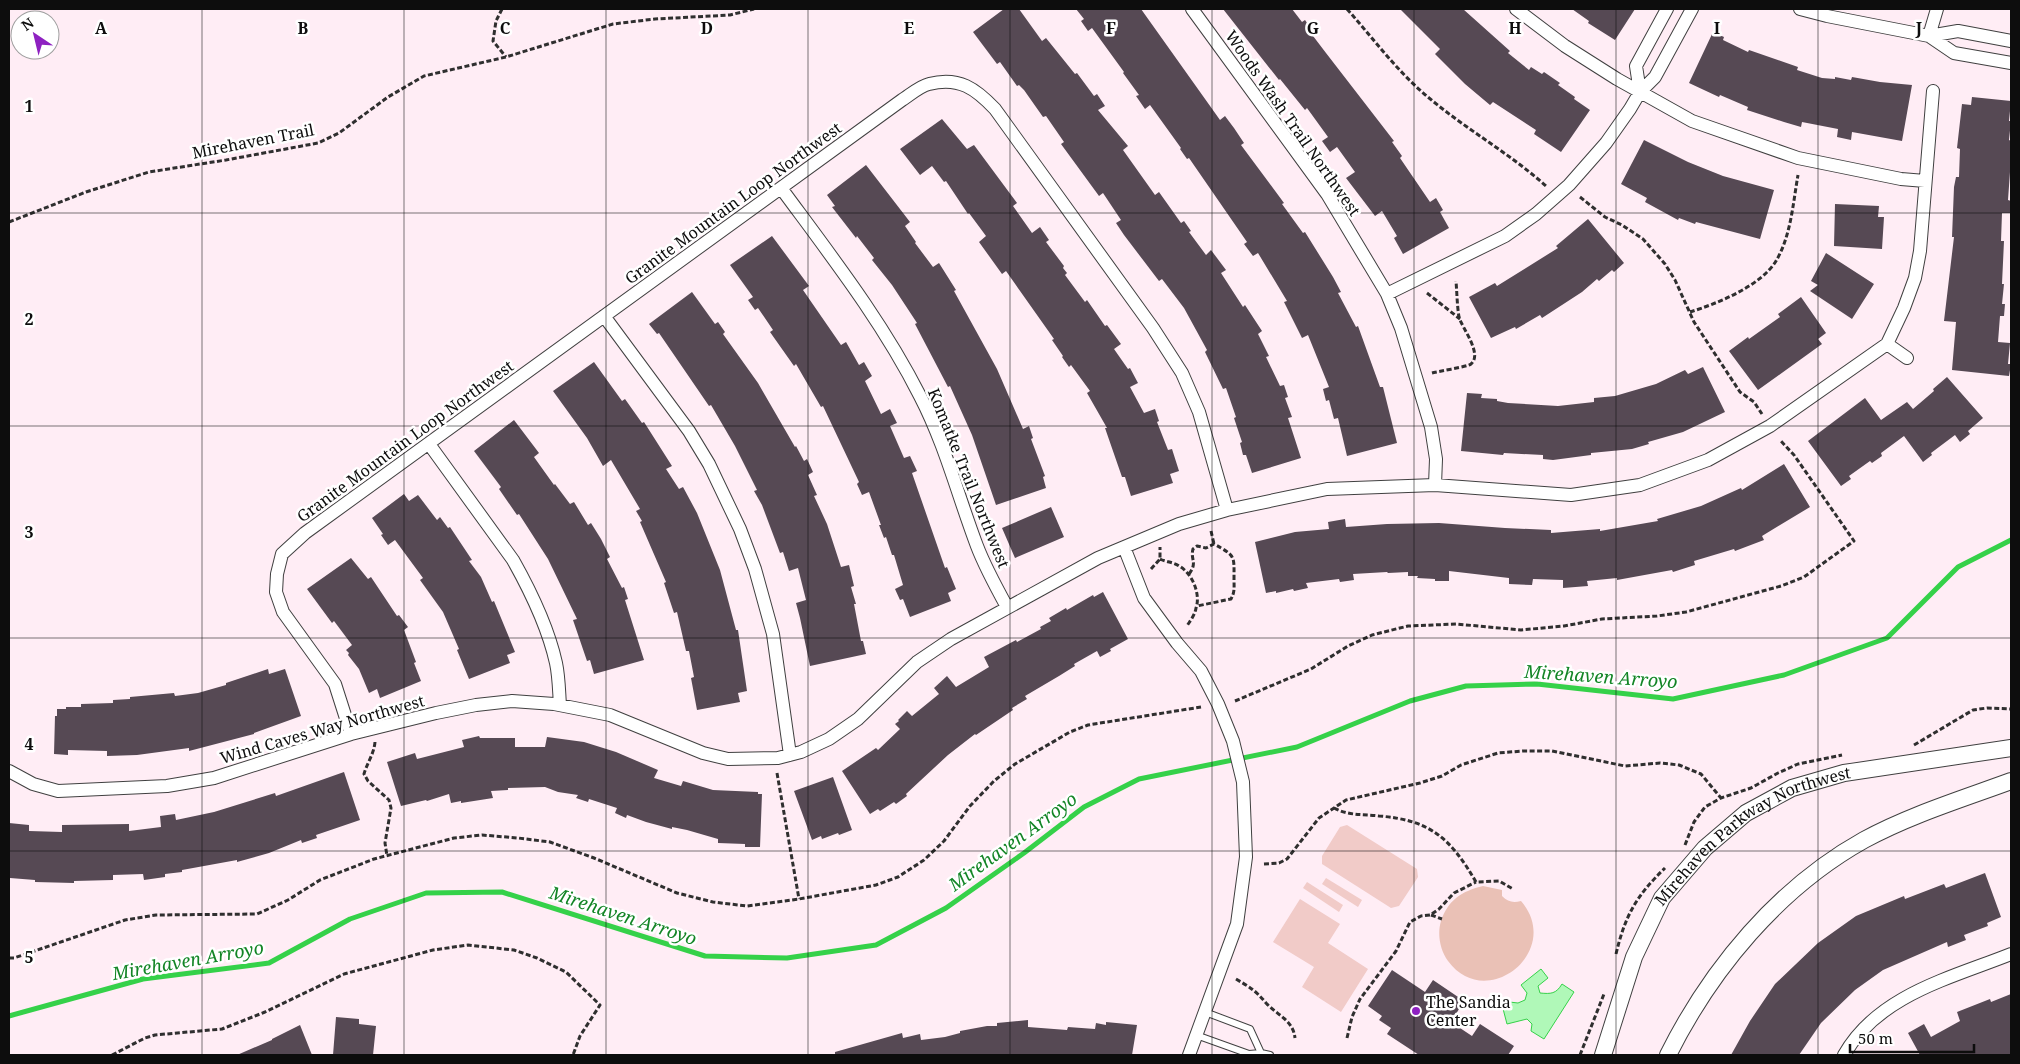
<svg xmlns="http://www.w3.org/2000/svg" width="2020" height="1064" viewBox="0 0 2020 1064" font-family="'Noto Serif',serif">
<rect width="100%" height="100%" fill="#ffedf5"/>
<!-- green -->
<path fill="#eac1b6" d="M1483,886L1502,890V896C1508,902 1513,903 1521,901C1564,951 1486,1013 1448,961C1440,950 1437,934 1441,921C1448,900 1462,891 1483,886Z"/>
<!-- pitch -->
<path fill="#f1cbc8" d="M1347,825L1417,869L1418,877L1399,906L1391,908L1322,864V856L1340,827Z
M1326,878L1362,900L1358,907L1322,884Z
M1307,882L1343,905L1339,912L1303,888Z
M1300,899L1340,924L1328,943L1368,969L1341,1012L1302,987L1314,967L1273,942Z"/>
<!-- water -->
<path fill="#b0f8b8" stroke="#35d149" d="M1541,969L1548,978L1538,986L1540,993C1551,994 1556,994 1562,984L1574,992L1544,1039L1531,1031L1532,1024L1527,1019L1507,1024L1501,1001L1518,1003L1525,1000L1527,993L1521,985Z"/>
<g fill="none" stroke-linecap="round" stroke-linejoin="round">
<!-- stream -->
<path stroke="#35d149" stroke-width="5" d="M9,1016L143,979L269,963L350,919L426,893L502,892L705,956L787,958L876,945L946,908L1024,853L1084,807L1139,779L1297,747L1410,701L1466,686L1537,684L1673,699L1784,675L1887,638L1958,567L2011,540"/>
</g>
<!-- building -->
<path fill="#564954" d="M1004,9H1019L1042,41L1046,38L1075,74L1077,73L1094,96L1097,94L1105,106L1098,110L1128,146L1123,150L1155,195L1159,192L1181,223L1184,221L1191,231L1189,232L1206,255L1211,250L1226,270L1221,273L1243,307L1245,305L1262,331L1258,334L1269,356L1266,357L1280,386L1284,385L1288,397L1285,398L1292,417L1288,418L1301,458L1252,473L1246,455H1243L1240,443L1242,442L1234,418L1236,417L1226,388L1223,389L1205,352L1207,350L1184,308L1162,279L1159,281L1124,235L1116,223L1121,220L1103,193L1099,196L1061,144L1064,142L1046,116L1043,117L1024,90L1019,85L1017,86L1000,62L997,64L973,32Z
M1076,9H1141L1220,120L1225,116L1234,128L1244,143L1241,145L1284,203L1282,204L1303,233L1305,232L1333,277L1341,292L1338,293L1356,327L1358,326L1380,387H1383L1397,443L1347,456L1338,418L1334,419L1329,400L1326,401L1323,389L1329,387L1308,335L1302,338L1284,302L1287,301L1258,253L1253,256L1244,244L1247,242L1189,158L1187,159L1180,149L1181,148L1150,105L1145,109L1136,96L1139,95L1123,73L1124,72L1092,28L1088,31L1081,21L1084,19Z
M1223,9H1292L1302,22L1305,20L1312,30L1310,32L1326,53L1394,141L1392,142L1402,156L1400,158L1430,202L1436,198L1443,210L1440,212L1449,228L1403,254L1394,238L1397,236L1382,211L1375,216L1346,178L1355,172L1337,147L1330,152L1322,141L1328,137L1307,108L1305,110L1280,79L1279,80Z
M1400,9H1463L1510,51L1508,53L1529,70L1531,67L1542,74L1544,72L1560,83L1558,85L1575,97L1574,99L1590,110L1561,152L1534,134L1536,130L1493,102L1490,105L1465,84L1435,54L1440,49Z
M1572,9H1635L1615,40L1588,23L1589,21Z
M1713,32L1724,37L1723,40L1748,52L1749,50L1798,67L1797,70L1822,78L1835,79V77L1851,80L1852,77L1880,82L1912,85L1902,141L1852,132L1851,140L1837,137L1838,129L1802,122L1801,127L1784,122L1747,110L1748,107L1720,95L1719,97L1689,83Z
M1972,97L2011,101L2009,121H2011L2009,140L2011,141V172H2010L2008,200L2011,201L2010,213H2002L2001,241H2004L2002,284H2004L2002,304H2005L2004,316H2000L1998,342L2010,343L2008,364H2011L2009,376L1952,370L1956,322L1944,321L1954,237H1952L1954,187L1956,177H1959L1960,149L1957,148L1962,104L1971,105Z
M942,119L967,149L974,145L1017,203L1013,206L1032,233L1040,227L1049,240L1046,242L1064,266L1063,268L1067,273L1065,275L1085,302L1087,300L1105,326L1107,325L1121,344L1114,349L1128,369L1130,368L1138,383L1130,387L1144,413L1155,409L1159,421L1157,422L1168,450L1172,449L1179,471L1170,474L1173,483L1131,496L1125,477H1122L1105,428H1107L1087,393L1090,391L1071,365L1069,367L1062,357L1063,356L1052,340L1054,339L1006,271L1002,274L979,242L986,236L969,213L968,214L946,181L944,182L932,166L920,175L900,149Z
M1644,140L1688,162L1723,176L1774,190L1760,239L1696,222L1695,224L1679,218L1678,220L1645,202L1647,198L1621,184Z
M866,165L910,222L905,226L916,242L915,243L933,267L939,263L956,290L954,291L997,369L1023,429L1029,426L1033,438L1031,439L1045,476L1043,477L1046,488L996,505L972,435L950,386L948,387L915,324L917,323L892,285L872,260L874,258L857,236L856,238L832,207L835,206L827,195Z
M1835,204L1879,206L1878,217H1884L1882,249L1834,246Z
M1588,219L1624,263L1614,272L1612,270L1599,281L1597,279L1582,292L1542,318L1540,315L1516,329L1515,327L1491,338L1469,297L1495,283L1497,286L1558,248L1556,246Z
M772,236L809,286L803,290L841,345L846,342L859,365L864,362L872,376L865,381L881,414L890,409L897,423L890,426L904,458L910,456L917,471L912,473L945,568L947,567L956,589L948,593L951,601L910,617L903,599L900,600L895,589L903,585L894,555H892L886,537L884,538L879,525H881L869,492L862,495L857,484L859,482L823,406L821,407L796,364L794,366L770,332L773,330L758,308L755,310L748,300L753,297L730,265Z
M1826,253L1874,284L1852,319L1810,291L1818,285L1811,281Z
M692,292L715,324L718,322L725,332L723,334L758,383L795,447L796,446L804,461L807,459L813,472L808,475L817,495L814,496L827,524L841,567L849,565L854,586L851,587L856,604H854L861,641H863L866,654L810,666L800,618L796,603L806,600L798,568L789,571L783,552L780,553L762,505L754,491L757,490L735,446L711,405L709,406L659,333L657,334L649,324Z
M1801,297L1826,333L1818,339L1822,344L1758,390L1729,351L1748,337L1749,339L1780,317L1778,314Z
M594,362L622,401L625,399L642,423L644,422L672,466L666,469L679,489L683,487L697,513L720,570L736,630H738L747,691L738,693L740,702L697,710L691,678L694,677L689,651H686L677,612L674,613L664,583L666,582L640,522L642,521L636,511L640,509L611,460L603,466L587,438L553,391Z
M1703,367L1725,412L1683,432L1648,442L1649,444L1632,449L1591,453V455L1553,460L1543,459V455L1504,453L1503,455L1461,451L1467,393L1482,394L1481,398L1497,399V401L1508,403L1558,406L1594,402V398L1615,396L1656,384L1685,370L1688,374Z
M1947,377L1983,418L1968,431L1970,434L1960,442L1955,435L1931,453L1932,455L1923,462L1904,436L1881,453L1882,456L1872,463L1870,461L1849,476L1851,479L1841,486L1808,441L1865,398L1881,420L1907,402L1913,409L1934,391L1933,389Z
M514,420L539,453L534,457L554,485L555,484L570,504L574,502L588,525L591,523L601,539L610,557L607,559L622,588L624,587L628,599L625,600L644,660L594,674L590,660L587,661L573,620L577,619L548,559L519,514L517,515L499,489L501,487L474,451Z
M1784,464L1810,507L1762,536L1764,540L1735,551L1734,549L1694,561L1695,565L1673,572L1672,570L1617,580V578L1587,581L1588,586L1563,588V580L1533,579L1532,585L1509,584V578L1449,571V581H1435V579L1417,578L1418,576H1408V572L1388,573L1387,572L1353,574L1354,580L1340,582L1339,579L1306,583L1308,588L1294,591L1293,589L1276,593V591L1266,593L1255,542L1295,532L1329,529L1328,522L1345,519L1346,527L1387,524L1439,523L1505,528L1551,530V533L1600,529V531L1658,521L1657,519L1701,506L1741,488L1742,490Z
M404,494L409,501L418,495L437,520L440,517L448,528L450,527L472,560L469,561L481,577L492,602L494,601L515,652L507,655L510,663L469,679L457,650L459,649L443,612L420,580L423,578L395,540L388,545L381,535L383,534L372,518Z
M1051,507L1064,537L1015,558L1002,528Z
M351,558L368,579L371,577L397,616L399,615L408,627L404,630L416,662L414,663L421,681L380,698L377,689L369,693L359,669L348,655L349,653L346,650L352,645L334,621L332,623L307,589Z
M1103,592L1128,639L1110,649L1111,651L1100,657L1097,651L1074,664L1075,666L1059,676L1025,696L1027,699L1012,708L1013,710L976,735L975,734L948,755L906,794L907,796L896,804L894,802L880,811L878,809L870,814L842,771L876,748L878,750L900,729L895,724L899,721L898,720L907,711L912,716L939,694L934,688L947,676L956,687L989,667L984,657L1016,640L1017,642L1041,629L1040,627L1051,621L1049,618L1066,608L1067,610L1093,595L1094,597Z
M268,669L269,674L285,669L301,716L254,733V734L189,751V748L137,755L107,756V751L68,750V755L54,754L55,716H57V709H66V707H81V704L113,703V700L130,699V697L174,693L175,696L198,693L226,685V683Z
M479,736L480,738H515V747H545L547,737L584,742L616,752L658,770L654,778L681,786L683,781L713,790L758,792V794H762L760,847H745V844L718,843V839L687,830L672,827V829L646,822L627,815L626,818L615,813L617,808L589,799L588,802L576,798L578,795L558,792L545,787L508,788V790L491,791L493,798L461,803V801L451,803L449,794L427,801L426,800L401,806L387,762L415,753L417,759L464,747L462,740Z
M344,772L360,820L316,835L317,838L302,843L301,840L269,853L237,862V860L182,870V872L165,874V877L144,880L143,874L113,875V880L74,881V883L35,882V880L10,878L9,875V823L29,825V831L62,832V825L129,824V831L161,827L160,816L175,814L176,820L214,812L275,793L276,796Z
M833,777L852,830L839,835L838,833L822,839L821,836L812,840L794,791Z
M1985,873L2001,917L1987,923L1988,926L1964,935L1966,940L1948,947L1947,942L1883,970L1855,990L1821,1023L1799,1055H1731L1750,1021L1775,984L1818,943L1856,916L1904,896L1905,899L1944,884L1946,888Z
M1392,970L1425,992L1433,980L1464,1001L1451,1022L1472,1036L1480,1024L1514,1046L1508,1055H1419L1387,1034L1391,1028L1379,1020L1382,1016L1368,1006Z
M2011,994V1055H1920L1908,1033L1924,1024L1931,1037L1960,1021L1957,1012L1990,999L1991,1002Z
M336,1017L359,1019V1024L376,1026L373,1055H333Z
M1028,1020V1027L1067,1030L1068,1027L1095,1029L1096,1023L1106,1025V1022L1137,1025L1132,1055H835V1052L902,1033L903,1038L920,1034L921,1040L945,1037L960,1033V1031L987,1026H997V1023Z
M300,1025L312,1055H237L272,1040V1039Z"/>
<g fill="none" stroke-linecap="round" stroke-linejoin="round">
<!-- service casing -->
<g stroke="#404040" stroke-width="8">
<path id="service" d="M1196,1035L1249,1054L1261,1053L1250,1029L1205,1012
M1261,1053L1270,1055"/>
</g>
<!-- minor casing -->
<g stroke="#404040" stroke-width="14">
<path id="minor" d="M1192,9L1327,194L1387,294L1401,328L1431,427L1436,459L1435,485
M1516,9L1565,46L1617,79L1692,121L1798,158L1901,179L1925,181
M1800,9L1827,16L1929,36L1958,31L2011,41
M1929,36L1954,53L2011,63
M1929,36L1937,9
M1640,92L1636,66L1667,9
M781,188C831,256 882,321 920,396C945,444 958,496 977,546C985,567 996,587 1007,607
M1387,294L1505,236L1536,214L1569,185L1606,143L1630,109L1640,92L1655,77L1692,9
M604,316L689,431L709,464L740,529L755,569L773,634L790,755
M1887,344L1907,358
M429,444L513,560C531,592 548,627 556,663C559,677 559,692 560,705
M1124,547L1144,598L1177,643L1201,671L1218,704L1233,741L1243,782L1246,857L1237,924L1189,1055
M351,734L335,684L283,612L276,592L277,574L282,554L305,533L902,100C910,95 920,86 929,84C959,76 976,89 995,109L1153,328L1182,373L1199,412L1227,510
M9,771L33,784L58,791L167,786L214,778L351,734L436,713L476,705L512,701L554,704L610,715L703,753L728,759L778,758L801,752L829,739L858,719L917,662L951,639L1098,558L1179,524L1227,510L1327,489L1435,485L1571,495L1640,485L1708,460L1770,426L1887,344L1904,308L1915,278L1920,251L1933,91
M1844,1055C1878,995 1951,978 2011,954"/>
</g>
<!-- tertiary casing -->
<g stroke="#404040" stroke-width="18">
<g id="tertiary">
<path id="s1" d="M1603,1055L1634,957L1662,898L1705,848L1746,813L1792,788L1844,773L2011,748"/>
<path d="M1668,1055C1711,969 1778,888 1864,840C1910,815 1962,799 2011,781"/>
</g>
</g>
<!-- path -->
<path stroke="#2f2f2f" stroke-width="3" stroke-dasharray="5 2.5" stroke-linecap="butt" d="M502,9L496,21L493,41L506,57
M1347,9C1371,36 1394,67 1421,91C1460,126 1507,151 1546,186
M1580,197L1605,217L1622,225L1643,239L1665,264L1675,280L1694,322L1740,392L1754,402L1762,414
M9,222L86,192L149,172L226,160L318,143L339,133L388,97L424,76L506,57L613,24L655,19L730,15L754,9
M1427,293L1460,319
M1690,312C1716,304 1761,286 1776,261C1791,236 1793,203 1798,175
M1432,373C1439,371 1467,367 1471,364C1483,354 1462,328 1459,317C1457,305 1457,293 1456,281
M1211,531L1214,544
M1160,559C1166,562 1173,562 1179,566C1192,573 1201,594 1196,608C1195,615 1190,621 1187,626
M1151,569L1160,559V547
M1189,574C1198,562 1190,560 1193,549L1197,546L1206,548L1214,544C1236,556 1234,556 1234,579C1234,587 1235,592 1231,599L1197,606
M1235,701L1311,669L1348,646L1372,635L1408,626L1456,624L1521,630L1564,626L1602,619L1657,616L1686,612L1781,586L1804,577L1854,541L1794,455L1780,440
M375,742C374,754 367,763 364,774L368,781L389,800L391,808L385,843L387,856
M1914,745L1973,710L1987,708L2011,709
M777,773L799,899
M1334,808C1349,816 1363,814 1379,816C1431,820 1451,839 1476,882L1499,881L1513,889
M1685,845L1694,822L1705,807L1721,798L1751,788L1778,773L1798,764L1842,755
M1264,864L1279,863L1287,859L1319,818L1346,800L1420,783L1442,776L1461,765L1498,753L1523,751H1552L1625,766L1660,763L1679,765L1701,774L1721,798
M1431,915L1442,919
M1616,954C1625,916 1636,896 1665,868
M9,958H14L125,920L156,915L257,914L288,900L320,880L374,859L454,838L482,835L518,838L550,842L594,858L677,893L713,902L747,906L799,899L876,885L898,877L924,860L944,841L970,806L994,781L1015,764L1070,732L1088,725L1201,707
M1236,979C1251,988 1255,990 1266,1003C1277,1015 1293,1020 1295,1038
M1347,1038L1352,1017L1360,999L1396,951L1410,922L1421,916L1430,915L1439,909L1454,893L1476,882
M112,1055L145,1038L155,1035L222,1029L265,1012L344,974L433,950L468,945L514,950L537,958L566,972L600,1005L580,1036L573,1055
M1580,1055L1604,994"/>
<!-- service -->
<use href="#service" stroke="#fff" stroke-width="6"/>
<!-- minor -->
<use href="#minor" stroke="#fff" stroke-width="12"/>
<!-- tertiary -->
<use href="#tertiary" stroke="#fff" stroke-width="16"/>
</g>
<!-- grid -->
<path fill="none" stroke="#0d0d0d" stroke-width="1" stroke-opacity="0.55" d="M202,9V1055M404,9V1055M606,9V1055M808,9V1055M1010,9V1055M1212,9V1055M1414,9V1055M1616,9V1055M1818,9V1055M9,213H2011M9,426H2011M9,638H2011M9,851H2011"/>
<!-- markers -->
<circle fill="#8e21c1" stroke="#fff" stroke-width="2" cx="1416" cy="1011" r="5"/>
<g text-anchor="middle" stroke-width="5" stroke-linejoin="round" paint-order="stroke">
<!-- street labels -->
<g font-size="16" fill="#0d0d0d" stroke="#fff">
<text transform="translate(1293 123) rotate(55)" y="6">Woods Wash Trail Northwest</text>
<text transform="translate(253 141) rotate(-11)" y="6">Mirehaven Trail</text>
<text transform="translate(733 203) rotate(-36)" y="6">Granite Mountain Loop Northwest</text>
<text transform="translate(405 441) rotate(-36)" y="6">Granite Mountain Loop Northwest</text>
<text transform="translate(969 478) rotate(68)" y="6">Komatke Trail Northwest</text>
<text transform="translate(322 729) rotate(-16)" y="6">Wind Caves Way Northwest</text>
<text dy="6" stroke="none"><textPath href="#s1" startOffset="281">Mirehaven Parkway Northwest</textPath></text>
</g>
<!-- poi labels -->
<g font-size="16" fill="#0d0d0d" stroke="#fff" text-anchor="start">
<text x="1426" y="1008">The Sandia<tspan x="1426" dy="18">Center</tspan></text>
</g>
<!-- water labels -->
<g font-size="18" font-style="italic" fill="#138526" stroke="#fff">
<text transform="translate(1601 677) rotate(4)" y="6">Mirehaven Arroyo</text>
<text transform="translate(1013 842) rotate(-36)" y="6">Mirehaven Arroyo</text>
<text transform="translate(623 916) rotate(18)" y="6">Mirehaven Arroyo</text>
<text transform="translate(188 961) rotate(-10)" y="6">Mirehaven Arroyo</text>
</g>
</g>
<g font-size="16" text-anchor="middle" font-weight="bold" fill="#0d0d0d" stroke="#fff" stroke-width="5" stroke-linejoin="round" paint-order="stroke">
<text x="101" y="34">A</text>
<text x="303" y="34">B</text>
<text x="505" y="34">C</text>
<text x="707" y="34">D</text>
<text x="909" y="34">E</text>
<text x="1111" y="34">F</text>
<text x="1313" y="34">G</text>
<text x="1515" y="34">H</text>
<text x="1717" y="34">I</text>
<text x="1919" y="34">J</text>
<text x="29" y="112">1</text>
<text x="29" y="325">2</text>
<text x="29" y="538">3</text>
<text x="29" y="750">4</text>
<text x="29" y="963">5</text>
</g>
<!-- border -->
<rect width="2020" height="1064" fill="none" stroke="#0d0d0d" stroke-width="20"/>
<!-- north arrow -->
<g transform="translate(35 35) rotate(325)"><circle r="24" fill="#ffffff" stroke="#9e9e9e"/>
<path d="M0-4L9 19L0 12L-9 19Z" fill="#8e21c1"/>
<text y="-8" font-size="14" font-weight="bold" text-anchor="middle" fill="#0d0d0d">N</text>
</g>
<!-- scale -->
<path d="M1850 1044v8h124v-8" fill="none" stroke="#0d0d0d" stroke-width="2.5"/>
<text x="1858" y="1044" font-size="15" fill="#0d0d0d" stroke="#ffffff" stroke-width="4" paint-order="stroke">50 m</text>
</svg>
